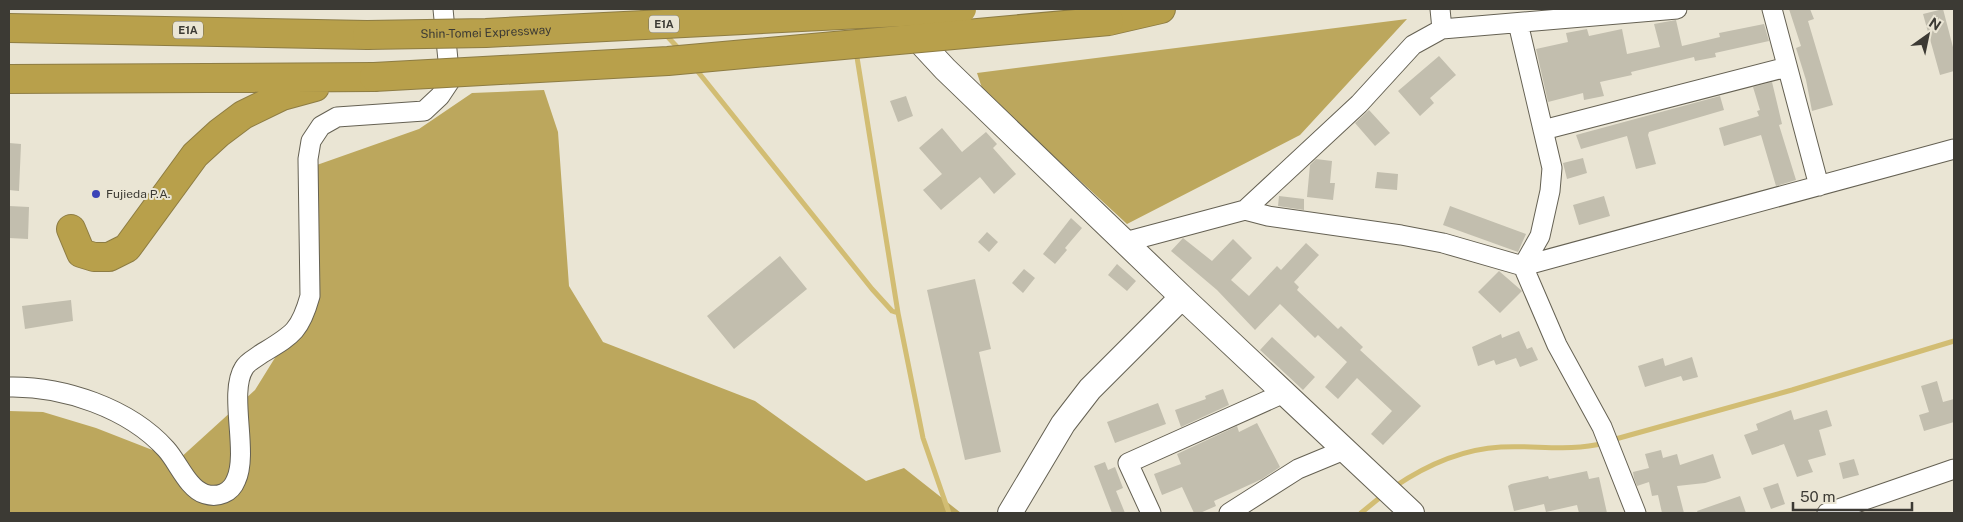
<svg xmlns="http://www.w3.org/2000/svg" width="1963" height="522" viewBox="0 0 1963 522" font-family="'Public Sans',sans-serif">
<rect width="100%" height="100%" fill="#eae5d4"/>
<!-- forest -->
<path fill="#bca75d" d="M1407,19L1300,135L1127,224L983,91L977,73Z
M544,90L558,132L569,286L603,342L755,401L866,481L904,468L961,513H9V411L43,412L96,428L178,460L255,390L317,290L314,166L419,129L472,93Z"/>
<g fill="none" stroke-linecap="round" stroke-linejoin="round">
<!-- stream -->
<path stroke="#d2bd73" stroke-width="5" d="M642,9L649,16
M665,34L681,51
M856,51L898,313L923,438L949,513
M695,68L872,289L892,311L898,313
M1612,440L1792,390L1954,341
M1394,487C1425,466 1463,449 1501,447C1535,445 1571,452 1604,443
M1361,513L1383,495"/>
</g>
<!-- building -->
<path fill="#c2beae" d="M1789,9H1810L1814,19L1808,21L1833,105L1812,111L1806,80L1796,48L1801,46Z
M1943,9L1954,51V71L1940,75L1923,14Z
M1676,20L1682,46L1720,37L1719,33L1764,24L1769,41L1715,53L1716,57L1695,61L1694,57L1631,72L1632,75L1600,82L1604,96L1584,100L1583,93L1548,102L1536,49L1568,42L1566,33L1587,29L1589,36L1622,29L1627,54L1660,47L1654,24Z
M1439,56L1456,75L1430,98L1434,103L1420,116L1398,91Z
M1772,82L1782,124L1779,125L1796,180L1776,186L1761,135L1724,146L1719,128L1759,116L1757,111L1760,110L1753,87Z
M906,96L913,116L898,122L890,101Z
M1720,96L1724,110L1649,132L1648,135L1656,164L1636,169L1627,136L1581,149L1576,135Z
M1369,110L1390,133L1375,146L1355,123Z
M942,128L962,152L986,132L997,144L993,148L1016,174L994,194L980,177L941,210L923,190L942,174L919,148Z
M9,143L21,144L19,191L9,190Z
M1583,158L1587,173L1567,179L1563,163Z
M1316,159L1332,161L1330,183H1335L1333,200L1307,197L1310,165Z
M1377,172L1398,174L1397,190L1375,188Z
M1279,196L1304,199V210L1278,206Z
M1604,196L1610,216L1579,225L1573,205Z
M9,206L29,207L28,239L9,238Z
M1450,206L1526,234L1518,252L1443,225Z
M1071,218L1082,228L1065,248L1067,250L1055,264L1043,254Z
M987,232L998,242L989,252L978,242Z
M1183,238L1212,261L1233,239L1252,258L1231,280L1249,296L1277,266L1281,270L1306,243L1319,255L1294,282L1299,287L1297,290L1338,329L1341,326L1363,347L1360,350L1421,406L1383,445L1371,434L1392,411L1357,378L1338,399L1325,387L1347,362L1318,335L1315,338L1280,304L1255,330L1217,290L1171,251Z
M780,256L807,289L734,349L707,316Z
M1117,264L1136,281L1127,291L1108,275Z
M1024,269L1035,278L1023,293L1012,283Z
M1499,271L1522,291L1500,313L1478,292Z
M975,279L991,349L979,352L1001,452L965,460L927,290Z
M71,300L73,321L25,329L22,306Z
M1519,331L1527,349L1532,347L1538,360L1520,367L1516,358L1496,365L1494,360L1478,366L1472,347L1501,334L1502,338Z
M1272,337L1315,377L1303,390L1260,350Z
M1692,357L1698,377L1683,381L1681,376L1645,387L1638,366L1663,358L1665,366Z
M1937,381L1943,402L1954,399V422L1924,431L1919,415L1929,412L1921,386Z
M1223,389L1229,405L1181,427L1175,410L1206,399L1205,396Z
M1158,403L1166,424L1115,443L1107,422Z
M1791,410L1794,420L1827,410L1832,426L1819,430L1826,455L1808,460L1813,472L1797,477L1784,444L1752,455L1744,435L1758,430L1756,424Z
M1257,423L1280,467L1262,479L1214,501L1216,506L1200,513H1194L1182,487L1162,495L1154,474L1181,464L1177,454L1237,426L1239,432Z
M1661,450L1663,458L1677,454L1680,465L1713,454L1721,478L1705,483L1677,486L1684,513H1662L1658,495L1652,496L1649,482L1637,486L1634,478L1633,472L1649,468L1645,454Z
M1854,459L1859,475L1843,479L1839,463Z
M1105,462L1108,470L1115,467L1123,488L1116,491L1125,513H1112L1094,466Z
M1587,471L1589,479L1599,477L1607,513H1579L1577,505L1546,512L1544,504L1514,511L1508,486L1511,484L1548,476L1549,479Z
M1778,483L1785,504L1771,509L1763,488Z
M1740,496L1746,513H1698L1697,511Z"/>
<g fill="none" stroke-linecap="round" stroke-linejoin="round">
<!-- minor casing -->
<g stroke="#656153" stroke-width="21">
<path id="minor" d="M1772,9L1819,186
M1518,23L1552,168L1550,191L1540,236L1523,266
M1442,29L1677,9
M1543,130L1787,67
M1245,210L1268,216L1401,235L1443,243L1523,266L1954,149
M1125,242L1245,210L1359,104L1413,45L1442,29L1440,9
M1523,266L1557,345L1602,427L1636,513
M9,387C63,386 129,408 166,449C178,462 188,489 205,494C218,498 231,493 236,480C249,452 228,393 244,368C247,362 256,358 261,354C292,335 300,332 310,296L308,159L311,141L321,126L337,117L424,111L440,96L450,81L443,9
M1151,513L1128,463L1284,393
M1229,513L1298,469L1344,450
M1827,513L1954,469"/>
</g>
<!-- tertiary casing -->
<g stroke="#656153" stroke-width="26">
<path id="tertiary" d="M907,28L945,69L1182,297L1412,513
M1010,513L1063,424L1090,389L1182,297"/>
</g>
<!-- motorway casing -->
<g stroke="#8d7c43" stroke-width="30">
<path id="motorway" d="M1109,21L1161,9
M9,28L367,35
M9,79L374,77
M71,229L81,253L94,257H109L127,248L195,155L219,133L243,115L282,96L315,87"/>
</g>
<!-- minor -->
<use href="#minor" stroke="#fff" stroke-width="19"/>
<!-- tertiary -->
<use href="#tertiary" stroke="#fff" stroke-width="24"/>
<!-- motorway -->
<use href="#motorway" stroke="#b8a04b" stroke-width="28"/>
<!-- motorway-bridge casing -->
<g stroke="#8d7c43" stroke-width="30" stroke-linecap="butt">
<g id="motorway-bridge">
<path id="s1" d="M367,35L486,33L962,9"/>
<path d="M374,77L668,61L1109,21"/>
</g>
</g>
<!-- motorway-bridge -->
<use href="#motorway-bridge" stroke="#b8a04b" stroke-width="28"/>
</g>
<!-- markers -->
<circle fill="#3b43b7" stroke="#eae5d4" stroke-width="2" cx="96" cy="194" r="5"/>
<g text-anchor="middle" stroke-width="4" stroke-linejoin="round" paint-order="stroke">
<!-- shield labels -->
<g fill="#eae5d4" stroke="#706d64" stroke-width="1">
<rect x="649" y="15.5" width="30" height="17" rx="4"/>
<rect x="173" y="21.5" width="30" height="17" rx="4"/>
</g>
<g font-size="11" font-weight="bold" fill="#3c3a34">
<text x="664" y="28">E1A</text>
<text x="188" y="34">E1A</text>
</g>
<!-- street labels -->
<g font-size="12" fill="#3c3a34" stroke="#eae5d4">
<text dy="4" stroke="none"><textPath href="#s1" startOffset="119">Shin-Tomei Expressway</textPath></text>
</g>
<!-- poi labels -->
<g font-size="12" fill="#3c3a34" stroke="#eae5d4" text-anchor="start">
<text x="106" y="198">Fujieda P.A.</text>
</g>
</g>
<!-- border -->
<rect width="1963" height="522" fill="none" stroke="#3c3a34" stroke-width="20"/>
<!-- north arrow -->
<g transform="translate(1928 35) rotate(33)" stroke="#eae5d4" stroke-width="4" paint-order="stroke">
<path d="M0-4L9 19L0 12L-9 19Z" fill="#3c3a34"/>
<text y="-8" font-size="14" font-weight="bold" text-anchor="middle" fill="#3c3a34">N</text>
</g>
<!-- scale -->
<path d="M1793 502v8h119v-8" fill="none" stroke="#3c3a34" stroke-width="2.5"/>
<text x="1800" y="502" font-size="15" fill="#3c3a34" stroke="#eae5d4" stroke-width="4" paint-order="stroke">50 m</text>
</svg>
